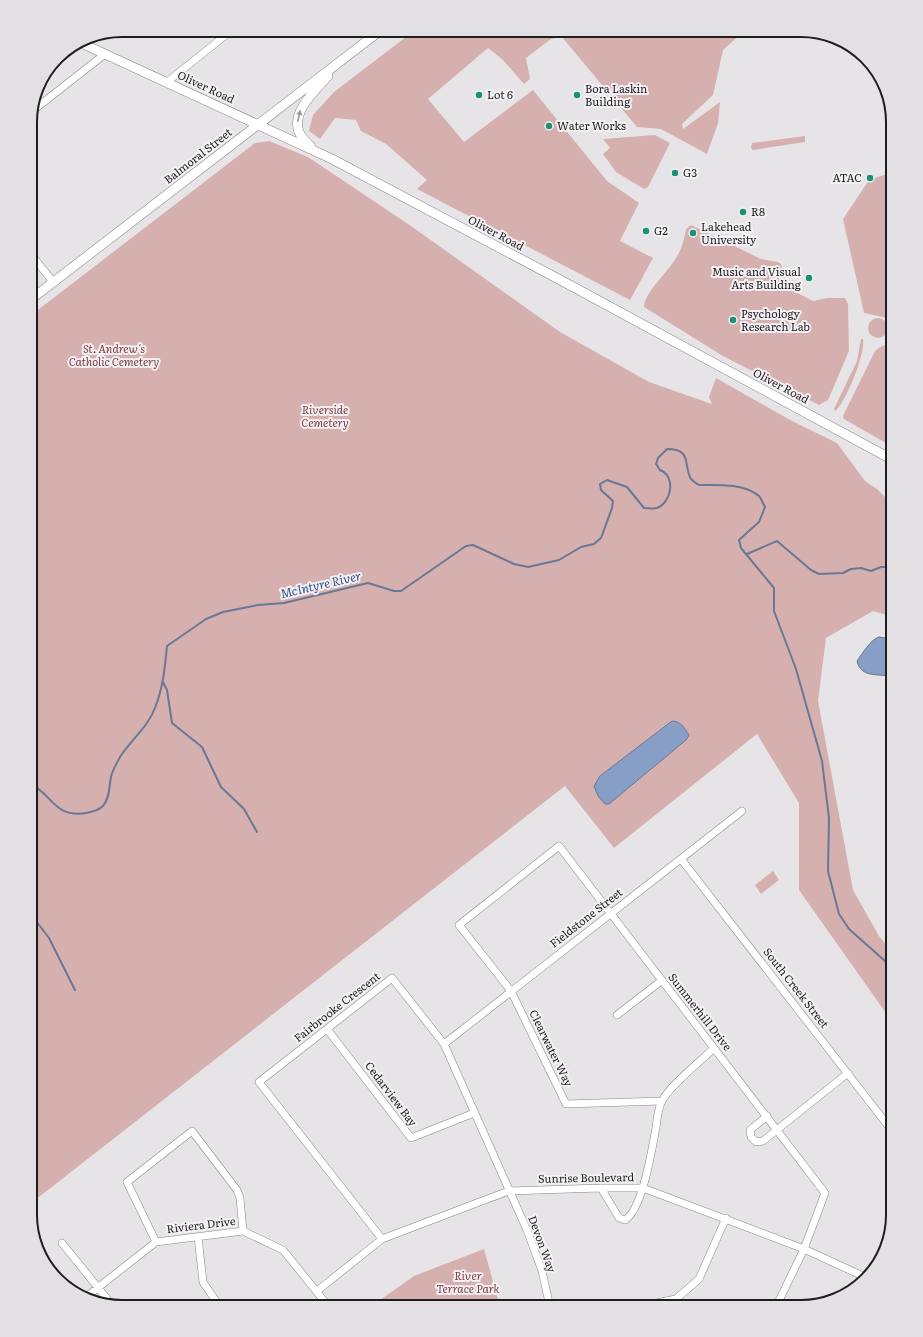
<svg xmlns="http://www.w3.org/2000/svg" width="923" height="1337" viewBox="0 0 923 1337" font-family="Literata,serif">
<rect width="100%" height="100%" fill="#e7e4e8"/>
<!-- green -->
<path fill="#d6b0af" d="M415,30H752L744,31L723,50L713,95L682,124L683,129L720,102L718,123L707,154L661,129L637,127L562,37L551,39L526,58L530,79L524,84L502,59L488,48L428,99L464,142L533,90L607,181L639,203L620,241L653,258L630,300L417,189L427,180L386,144L361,131L356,120L335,118L320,139L309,131L313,115L334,92Z
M655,135L670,143L648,187L644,189L616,172L603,154L610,148L603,139Z
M805,136V142L753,150L751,148L752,143Z
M269,141L308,157L411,226L560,332L649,382L712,404L709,397L716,378L792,421L837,443L865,481L877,489L893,505V617L873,611L826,638L818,701L853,890L879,936L893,953V1023L799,890V803L757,734L614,848L565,786L30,1204V316L255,143Z
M893,172V319L864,313L843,219L869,180Z
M691,225L761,259L778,262L781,264L788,288L813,301L827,298H845L848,304L849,351L828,400L819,405L723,356L644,307C644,293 668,272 676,258C682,249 684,240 686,229Z
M868 328a10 10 0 1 1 20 0a10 10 0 1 1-20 0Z
M861,339H863C866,353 845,404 835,411L834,409L857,361Z
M885,345L893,349V447L844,419L843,416L875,351L880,347Z
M773,871L779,880L761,894L755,885Z
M484,1249L500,1307H370L414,1276Z"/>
<!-- water -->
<path fill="#879fc7" stroke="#687895" d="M879,637L893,639V677C880,673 861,679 857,661C862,654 871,639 879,637Z
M672,721C681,721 685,729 689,735L686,740L609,804H605L598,796L594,786L600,776Z"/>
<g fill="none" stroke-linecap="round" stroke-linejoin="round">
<!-- stream -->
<path stroke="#687895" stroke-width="2" d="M747,554L777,541L811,570L819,574L843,573L851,569L861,568L871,571L881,567H893
M163,682L167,690L172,723L202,747L221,787L244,809L257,832
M30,784C52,793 53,818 86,813C92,812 99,810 103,806C110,798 109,786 111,777C112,771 117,763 120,757C130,741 148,727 155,708C163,688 165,667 167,646L206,619L223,612L258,605L284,603L368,583L394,591H401L466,546L473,545L514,564L528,567L559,560L581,547L594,544L601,538L612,508L613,501L601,490L600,484L607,480L627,487L644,508C648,508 653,509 657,508C672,502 676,476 660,470L656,464L658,458L667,449C693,449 683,466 691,479C693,481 697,484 699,485C717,485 743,483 759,496C761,498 763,504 765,507L759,522L739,540L741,548L774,588V611L796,669L822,761L829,818L828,871L839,914L849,929L885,961L892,973
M30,913L49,938L75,990"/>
<!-- minor casing -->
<g stroke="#878387" stroke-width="8">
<path id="minor" d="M167,82L232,30
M31,112L105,54
M30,253L54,283
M681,859L893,1132
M617,1015L661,981
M327,1029L411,1138L474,1113
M444,1044L742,811
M662,1101L566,1104L511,991L459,925L559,846L825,1193L804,1249L776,1307
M767,1116L750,1130L751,1137L756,1142L763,1141L848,1073
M601,1188L619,1218L625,1220C643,1209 652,1148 656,1128C657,1119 658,1108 662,1101C670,1085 700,1062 714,1048
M198,1237L203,1282L220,1307
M382,1239L259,1082L392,978L444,1044L527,1230L542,1271L550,1307
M156,1242L127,1182L192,1131L237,1190L240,1198L243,1231
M62,1243L112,1305
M317,1291L382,1239L482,1201L509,1191L601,1188H643L804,1249L865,1277
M86,1297L156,1242L243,1231L283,1250L329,1307
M637,1307L676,1299L699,1279L726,1218"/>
</g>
<!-- major casing -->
<g stroke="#878387" stroke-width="10">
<path id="major" d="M79,42L332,159L566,283L893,460
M311,147C307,143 301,137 299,132C291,111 316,90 328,76
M30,300L381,30"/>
</g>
<!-- minor -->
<use href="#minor" stroke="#fff" stroke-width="7"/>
<!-- major -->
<use href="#major" stroke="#fff" stroke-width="9"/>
</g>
<!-- one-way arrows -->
<defs><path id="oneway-solid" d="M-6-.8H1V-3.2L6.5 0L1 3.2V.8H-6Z"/></defs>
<use fill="#9a999a" href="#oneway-solid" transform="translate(299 116) rotate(-77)"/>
<!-- markers -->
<g fill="#1a9074" stroke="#f4f1f5" stroke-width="1.5">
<circle cx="479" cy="95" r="4"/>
<circle cx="577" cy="95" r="4"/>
<circle cx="549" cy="126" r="4"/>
<circle cx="675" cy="173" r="4"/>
<circle cx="870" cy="178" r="4"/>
<circle cx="743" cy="212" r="4"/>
<circle cx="646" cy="231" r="4"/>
<circle cx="693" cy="233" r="4"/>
<circle cx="809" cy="278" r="4"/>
<circle cx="733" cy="320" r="4"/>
</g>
<g text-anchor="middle" stroke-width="4" stroke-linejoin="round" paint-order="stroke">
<!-- street labels -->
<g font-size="11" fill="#1f1d1f" stroke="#f4f1f5">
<text transform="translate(206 87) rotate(25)" y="4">Oliver Road</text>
<text transform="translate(198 156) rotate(-38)" y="4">Balmoral Street</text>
<text transform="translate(496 233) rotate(28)" y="4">Oliver Road</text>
<text transform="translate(781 386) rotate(28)" y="4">Oliver Road</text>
<text transform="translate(586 918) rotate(-38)" y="4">Fieldstone Street</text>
<text transform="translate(796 988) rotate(52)" y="4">South Creek Street</text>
<text transform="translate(337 1007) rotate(-38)" y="4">Fairbrooke Crescent</text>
<text transform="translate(700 1012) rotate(52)" y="4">Summerhill Drive</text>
<text transform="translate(551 1048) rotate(64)" y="4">Clearwater Way</text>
<text transform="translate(391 1094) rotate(53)" y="4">Cedarview Bay</text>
<text transform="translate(586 1178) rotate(-1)" y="4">Sunrise Boulevard</text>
<text transform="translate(201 1225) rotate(-7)" y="4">Riviera Drive</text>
<text transform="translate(542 1244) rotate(70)" y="4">Devon Way</text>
</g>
<!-- poi labels -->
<g font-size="11" fill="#1f1d1f" stroke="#f4f1f5" text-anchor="start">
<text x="585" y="93">Bora Laskin<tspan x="585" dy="13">Building</tspan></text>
<text x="487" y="99">Lot 6</text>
<text x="557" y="130">Water Works</text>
<text x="683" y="177">G3</text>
<text x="862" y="182" text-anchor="end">ATAC</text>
<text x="751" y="216">R8</text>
<text x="701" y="231">Lakehead<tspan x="701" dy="13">University</tspan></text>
<text x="654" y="235">G2</text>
<text x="801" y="276" text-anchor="end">Music and Visual<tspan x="801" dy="13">Arts Building</tspan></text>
<text x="741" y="318">Psychology<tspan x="741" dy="13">Research Lab</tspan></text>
</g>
<!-- park labels -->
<g font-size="11" font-style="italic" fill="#7f3a3c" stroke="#f4f1f5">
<text x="114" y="353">St. Andrew's<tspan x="114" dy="13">Catholic Cemetery</tspan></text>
<text x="325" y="414">Riverside<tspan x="325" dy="13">Cemetery</tspan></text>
<text x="468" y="1280">River<tspan x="468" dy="13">Terrace Park</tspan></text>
</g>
<!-- water labels -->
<g font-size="12" font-style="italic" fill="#2f4d81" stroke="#f4f1f5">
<text transform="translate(321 585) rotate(-13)" y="4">McIntyre River</text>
</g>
</g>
<!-- crop -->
<path d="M0 0H923V1337H0ZM122 37H801A85 85 0 0 1 886 122V1215A85 85 0 0 1 801 1300H122A85 85 0 0 1 37 1215V122A85 85 0 0 1 122 37Z" fill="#e3e0e4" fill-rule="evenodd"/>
<path fill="none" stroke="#1f1d1f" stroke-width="2" d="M122 37H801A85 85 0 0 1 886 122V1215A85 85 0 0 1 801 1300H122A85 85 0 0 1 37 1215V122A85 85 0 0 1 122 37Z"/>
</svg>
